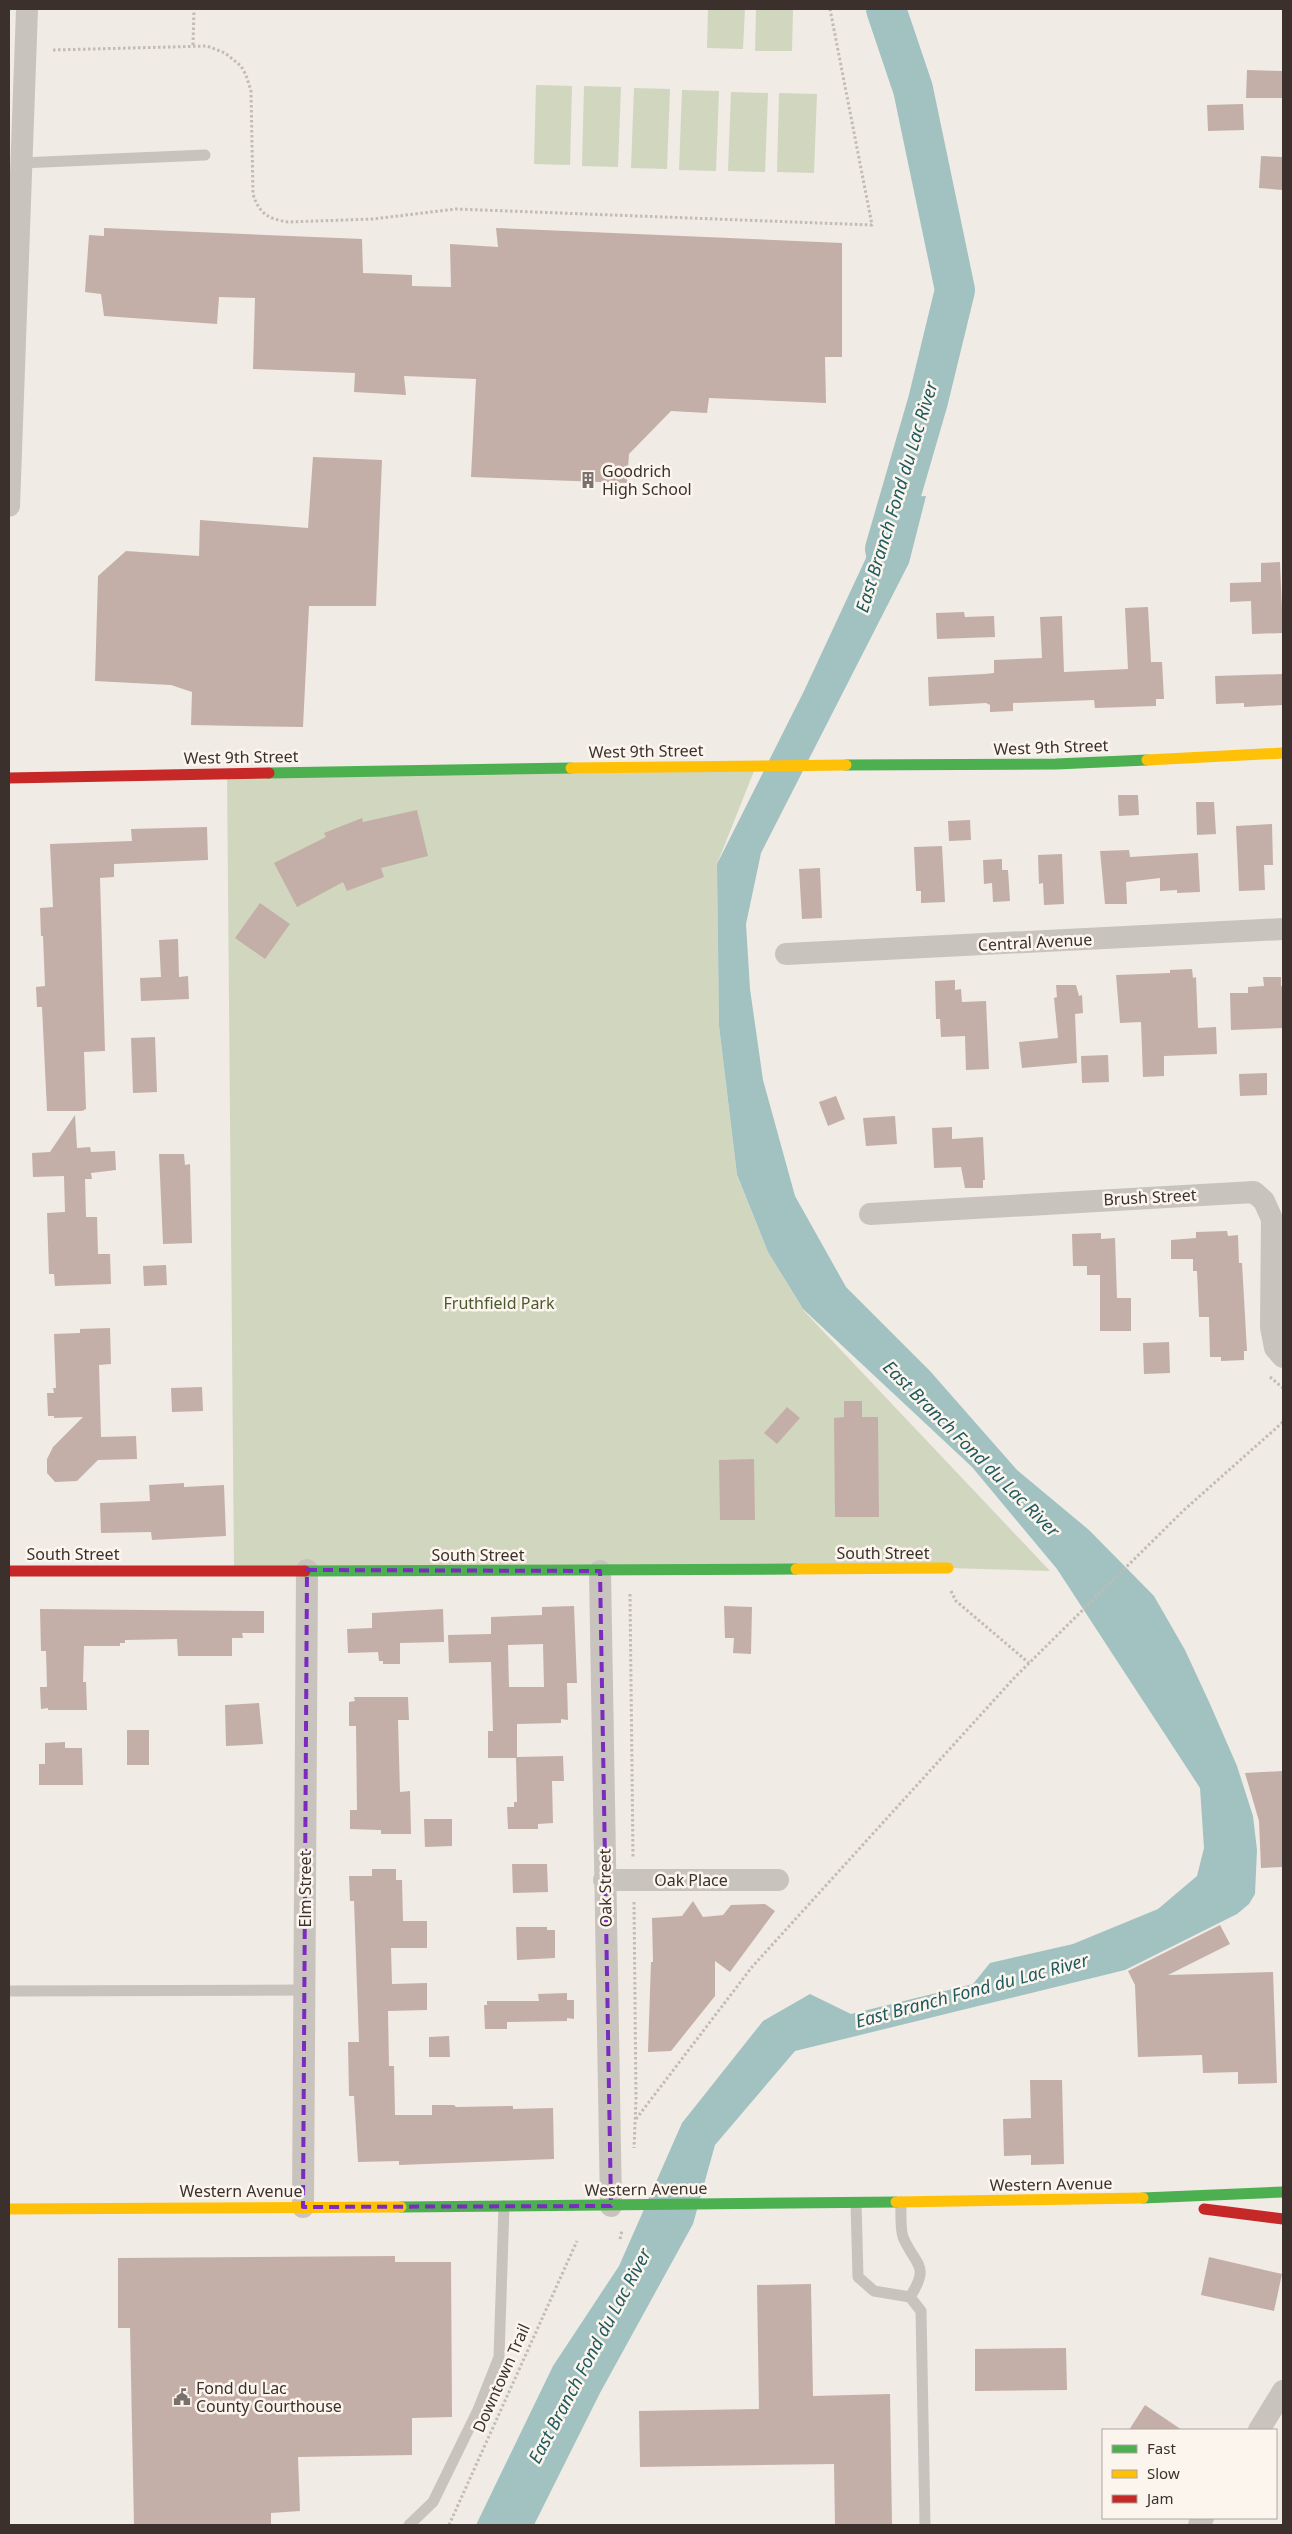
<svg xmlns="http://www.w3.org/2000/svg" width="1292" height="2534" viewBox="0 0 1292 2534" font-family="'Noto Sans',sans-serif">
<rect width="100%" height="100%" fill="#f0ebe5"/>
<!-- green -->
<path fill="#d1d6bf" d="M708,9H745L743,49L707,48Z
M756,9H793L792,51H755Z
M536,85L572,86L570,165L534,164Z
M584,86L621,87L618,167L582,166Z
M634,88L670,89L667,169L631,168Z
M682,90L719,91L716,171L679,170Z
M731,92L768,93L765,172L728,171Z
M779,93L817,94L814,173L777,172Z
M756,766L717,864L719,1027L737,1176L768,1252L804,1311L1050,1571L948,1568L234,1570L227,773Z"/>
<!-- water -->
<path fill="#a1c2c1" d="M926,496L909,563L761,853L746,924L750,989L763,1080L795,1196L846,1287L930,1371L1017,1470L1089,1530L1154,1596L1185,1650L1210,1704L1237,1766L1253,1816L1257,1850L1255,1894L1249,1904L1237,1914L1125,1970L795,2051L715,2145L693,2224L600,2393L534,2525H476L553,2366L619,2266L682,2123L763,2021L810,1994L851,2014L973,1984L990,1963L1073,1944L1158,1909L1197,1876L1204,1848L1200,1788L1057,1569L972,1467L803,1309L768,1252L737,1175L719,1026L717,864L804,691L866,558L880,498Z"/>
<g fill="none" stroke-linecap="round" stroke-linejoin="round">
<!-- river -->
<path stroke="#a1c2c1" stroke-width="40" d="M885,549L928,401L955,290L913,89L886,9"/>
</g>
<!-- building -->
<path fill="#c3afa7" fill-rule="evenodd" d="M1247,70L1283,71V98H1246Z
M1243,104L1244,130L1208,131L1207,105Z
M1261,156L1283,157V190L1259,188Z
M104,228L362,239L363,273L412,275V286L451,287L450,244L498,247L496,228L842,243V357H825L826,403L709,398L707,413L671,411L629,454L627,483L471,477L476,379L404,376L406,395L354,392L355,373L253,369L255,298L219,297L217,324L104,316L101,294L85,292L89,235L104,236Z
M313,457L382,460L376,606H309L303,727L191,725L192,692L171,685L95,681L98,576L126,551L199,556L200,520L308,528Z
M1280,562L1283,633L1252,634L1251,601L1230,602V583L1261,582V563Z
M1148,607L1151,662H1162L1164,699H1156V706L1095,708L1094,700L1013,703V711L990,712V705L986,703L929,706L928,677L985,674L994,673V660L1042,658L1040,617L1062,616L1064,672L1128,669L1125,608Z
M964,612L965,617L994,616L995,637L937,639L936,613Z
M1283,674V705L1244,707V703L1216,704L1215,676Z
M1118,795H1138L1139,815L1119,816Z
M1196,802H1214L1216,834L1197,835Z
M417,810L428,856L381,868L384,877L347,891L343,882L297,907L274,863L326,837L324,833L362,818L363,822Z
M970,820L971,840L949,841L948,821Z
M1272,824L1273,865H1264L1265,890L1239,891L1236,826Z
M207,827L208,860L114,864V877L100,878L105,1051L84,1052L86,1109L82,1111H47L42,1007H37L36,987L45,986L43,936H41L40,908L53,907L50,844L132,841L131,829Z
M942,846L945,902L921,903V891H916L914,847Z
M1129,850L1130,857L1198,853L1200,892L1177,893V890L1160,891V878L1126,882L1127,904H1105L1100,851Z
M1062,854L1064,904L1044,905L1043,883L1039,884L1038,855Z
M1002,859V870H1008L1010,901L993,902L992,883L984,884L983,860Z
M820,868L822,918L802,919L799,869Z
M260,903L290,924L265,959L235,938Z
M178,939L179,977L188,976L189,999L141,1001L140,978L161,977L159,940Z
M1192,969L1193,978L1196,977L1198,1028L1216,1027L1217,1054L1164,1056V1076L1143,1077L1141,1022L1120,1023L1116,975L1170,973V970Z
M1263,977H1281V986H1283V1028L1231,1030L1230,993H1248V987L1264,986Z
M955,980V990L961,989L962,1002L986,1001L989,1069L966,1070L965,1036L941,1037L940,1019H936L935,981Z
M1056,985H1076L1079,996L1082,995L1083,1013L1075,1014L1077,1063L1022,1068L1019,1042L1058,1038L1054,998L1057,997Z
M155,1037L157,1092L133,1093L131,1038Z
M1108,1055L1109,1082L1082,1083L1081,1056Z
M1267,1073V1095L1240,1096L1239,1074Z
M836,1096L845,1119L828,1126L819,1102Z
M75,1115L77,1148L90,1147L91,1152L115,1151L116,1170L91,1173L92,1179H85L86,1217H97L98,1254H110L111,1284L55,1286L54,1274H49L47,1213L65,1212L64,1176L33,1177L32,1153L50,1152Z
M895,1116L897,1144L866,1146L863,1118Z
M952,1127V1139L983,1137L985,1180H983V1188H965L961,1167L934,1168L932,1128Z
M159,1154H184L185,1165L190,1164L192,1243L163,1244Z
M1227,1231L1228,1236L1238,1235L1239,1263H1242L1247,1351H1244V1360L1221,1361V1357H1210L1209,1317H1199L1197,1271H1193V1259H1171V1240L1196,1238V1232Z
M1101,1233V1239L1115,1238L1117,1298H1131V1331H1100V1275H1087V1266H1073L1072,1234Z
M166,1265L167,1285L144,1286L143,1266Z
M110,1328L111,1364L99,1365L101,1437L136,1436L137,1459L98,1460L77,1481L55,1482L47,1473V1459L53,1447L83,1417L54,1418V1416H48L47,1393H54L53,1388H56L54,1334L80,1333V1329Z
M1169,1342L1170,1373L1144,1374L1143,1343Z
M202,1387L203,1411L172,1412L171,1388Z
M844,1401H862V1417H878L879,1517H835L834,1418L844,1417Z
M787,1407L800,1418L777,1444L764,1433Z
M754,1459L755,1520H720L719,1460Z
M184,1483V1487L224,1485L226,1536L152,1540L151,1532L101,1533L100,1503L150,1501L149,1485Z
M574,1606L577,1683H567L568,1720L561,1719V1723L517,1724V1757L563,1756L564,1781H552L553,1823L538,1824V1829H508L507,1807H514V1802H517L516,1758H488V1731H493L491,1662L449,1663L448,1635L491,1634V1617L542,1615V1607ZM543,1644L544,1687H509L508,1645Z
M724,1606L752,1607L751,1654L733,1653L734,1638H725Z
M40,1609L264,1611V1633H242L243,1638H232V1656H178L177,1639L125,1640V1643H120V1646H84L83,1682H86L87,1710H48V1708L41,1709L40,1687H47L46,1651H41Z
M443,1609L444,1642L400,1643V1664H383V1661H379L378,1652L348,1653L347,1629L372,1628V1613Z
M354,1697H408L409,1720H398L400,1792L410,1791L411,1834H381V1830L350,1829V1810H357L356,1726H349V1702L355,1701Z
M259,1703L263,1744L226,1746L225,1705Z
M127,1730H149V1765H127Z
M65,1742V1748H82L83,1785H39V1764H45V1743Z
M1283,1771V1867L1261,1868L1259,1821L1245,1773Z
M424,1819H452V1846L425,1847Z
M512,1864H547L548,1892L513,1893Z
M372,1869H396V1880H402L403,1921H427V1948H391L392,1984L427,1983V2010L388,2011L389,2066H394L395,2115H432V2105H454L456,2107L513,2106V2109L553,2108L554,2159L399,2165V2161L358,2162L354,2096H349L348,2042H359L354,1901H350L349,1876H372Z
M693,1901L703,1917L723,1915L731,1905L765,1904L775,1911L730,1972L715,1961V1996L671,2051L648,2052L651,1962H653L652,1918L682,1916Z
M1220,1925L1230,1944L1168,1975L1273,1972L1277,2083L1238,2084V2072L1203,2073L1202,2055L1138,2057L1135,1985L1128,1971Z
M516,1927H547V1930H555V1958L517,1960Z
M567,1993V2000H574V2019L567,2018V2021L507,2022V2029H485L484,2005H487V2001H539L538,1994Z
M449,2036L450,2057H429V2037Z
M1030,2080H1062L1064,2164L1031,2165V2155L1004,2156L1003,2119L1031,2118Z
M395,2256V2262H451L452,2417L412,2418V2455L298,2457L300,2511L271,2513V2525H134L130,2328H118V2258Z
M1209,2257L1282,2274L1274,2311L1201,2295Z
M811,2284L813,2396L890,2394L892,2525H835L834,2464L640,2467L639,2411L759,2409L757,2285Z
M1066,2348L1067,2390L975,2391V2349Z
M1145,2405L1182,2430H1129Z"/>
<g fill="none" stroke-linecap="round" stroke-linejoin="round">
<!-- path -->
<path stroke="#c2bbb6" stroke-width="3" stroke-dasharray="2.5 2.5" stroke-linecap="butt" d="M193,45L194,9
M53,50L207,46L225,53L241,66L246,75L251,91L253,194C259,214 269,219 288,222L373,219L456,209L872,225L830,9
M1270,1377L1283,1388
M951,1591L956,1601L1029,1663
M630,1594L633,1858
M634,1902L636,2100L634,2148
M636,2119L752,1967L1015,1677L1184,1510L1283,1422
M620,2239L622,2230
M449,2525L577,2241"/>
<!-- lane -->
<path stroke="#c9c3be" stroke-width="11" d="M21,163L205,155
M9,1991L304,1990
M901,2202C901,2212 900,2228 903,2237C915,2266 931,2264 910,2297
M856,2203L858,2277L874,2291L910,2297L921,2311L925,2525
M409,2525L433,2502L478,2410L499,2357L504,2206"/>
<!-- street -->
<path stroke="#c9c3be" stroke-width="22" d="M9,506L27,9
M786,954L1283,929
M870,1214L1254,1192L1264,1201L1272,1219L1271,1327L1275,1348L1283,1357
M600,1571L611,2206
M604,1880H778
M303,2207L307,1570
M1259,2430L1283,2391
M1199,2525L1203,2518"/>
<!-- fast -->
<path stroke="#4caf50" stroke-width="11" d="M846,765L1056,764L1147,760
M269,773L571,768
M305,1571L796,1569
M1143,2198L1283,2192
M401,2207L896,2202"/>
<!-- slow -->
<path stroke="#ffc107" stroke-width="11" d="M1147,760L1283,753
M571,768L846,765
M796,1569L948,1568
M896,2202L1143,2198
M9,2209L401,2207"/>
<!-- jam -->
<path stroke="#c62828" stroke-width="11" d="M9,778L269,773
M9,1571H305
M1204,2209L1283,2219"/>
</g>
<!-- marked area -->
<path fill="none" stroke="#7b2cbf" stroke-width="4" stroke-dasharray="10 6" stroke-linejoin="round" d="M307,1570L600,1571L611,2206L303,2207Z"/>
<!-- icons -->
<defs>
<g id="building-bare" transform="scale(1.35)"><path d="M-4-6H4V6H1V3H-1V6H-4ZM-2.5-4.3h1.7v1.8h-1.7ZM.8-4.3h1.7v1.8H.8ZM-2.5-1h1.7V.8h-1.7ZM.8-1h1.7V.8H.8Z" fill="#7a716c" stroke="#fbf5ee" stroke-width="2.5" paint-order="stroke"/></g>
<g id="civic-bare" transform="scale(1.35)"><path d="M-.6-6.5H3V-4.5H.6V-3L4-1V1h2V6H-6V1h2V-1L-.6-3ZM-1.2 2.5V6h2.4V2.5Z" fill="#7a716c" stroke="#fbf5ee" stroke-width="2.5" paint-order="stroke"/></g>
</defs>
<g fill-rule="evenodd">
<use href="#building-bare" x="588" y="480"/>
<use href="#civic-bare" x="182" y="2397"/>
</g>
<g text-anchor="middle" stroke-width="5" stroke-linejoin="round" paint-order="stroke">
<!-- poi labels -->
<g font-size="16" fill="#3b302b" stroke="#fbf5ee" text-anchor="start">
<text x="602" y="477">Goodrich<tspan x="602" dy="18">High School</tspan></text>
<text x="196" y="2394">Fond du Lac<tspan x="196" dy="18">County Courthouse</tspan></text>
</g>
<!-- street labels -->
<g font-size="16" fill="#3b302b" stroke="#fbf5ee">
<text transform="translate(1051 747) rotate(-2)" y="6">West 9th Street</text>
<text transform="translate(646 751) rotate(-1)" y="6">West 9th Street</text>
<text transform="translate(241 757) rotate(-1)" y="6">West 9th Street</text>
<text transform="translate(1035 942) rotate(-3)" y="6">Central Avenue</text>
<text transform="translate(1150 1197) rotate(-3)" y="6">Brush Street</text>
<text x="883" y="1559">South Street</text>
<text x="73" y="1560">South Street</text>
<text x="478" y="1561">South Street</text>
<text x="691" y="1886">Oak Place</text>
<text transform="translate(605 1888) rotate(-91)" y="6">Oak Street</text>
<text transform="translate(305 1889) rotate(-90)" y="6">Elm Street</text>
<text transform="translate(1051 2184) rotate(-1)" y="6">Western Avenue</text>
<text transform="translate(646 2189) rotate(-1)" y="6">Western Avenue</text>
<text x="241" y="2197">Western Avenue</text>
<text transform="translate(501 2378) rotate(-66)" y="6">Downtown Trail</text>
</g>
<!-- park labels -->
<g font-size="16" fill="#4a5a2e" stroke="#fbf5ee">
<text x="499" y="1309">Fruthfield Park</text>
</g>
<!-- water labels -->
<g font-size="18" font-style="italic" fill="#1f5a5e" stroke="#fbf5ee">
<text transform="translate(897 497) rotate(-73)" y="6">East Branch Fond du Lac River</text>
<text transform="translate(971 1449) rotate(45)" y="6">East Branch Fond du Lac River</text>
<text transform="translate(972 1991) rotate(-15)" y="6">East Branch Fond du Lac River</text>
<text transform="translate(590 2356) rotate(-62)" y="6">East Branch Fond du Lac River</text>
</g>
</g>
<!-- border -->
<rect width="1292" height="2534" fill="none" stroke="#3b302b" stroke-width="20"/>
<!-- legend -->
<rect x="1102" y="2429" width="175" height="90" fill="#fbf5ee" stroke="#aea6a0"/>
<rect x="1112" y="2445" width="25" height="8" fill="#4caf50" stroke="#aea6a0"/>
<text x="1147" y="2454" font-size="15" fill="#3b302b">Fast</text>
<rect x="1112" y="2470" width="25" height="8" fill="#ffc107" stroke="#aea6a0"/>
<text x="1147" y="2479" font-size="15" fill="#3b302b">Slow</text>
<rect x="1112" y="2495" width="25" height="8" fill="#c62828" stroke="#aea6a0"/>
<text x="1147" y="2504" font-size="15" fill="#3b302b">Jam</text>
</svg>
